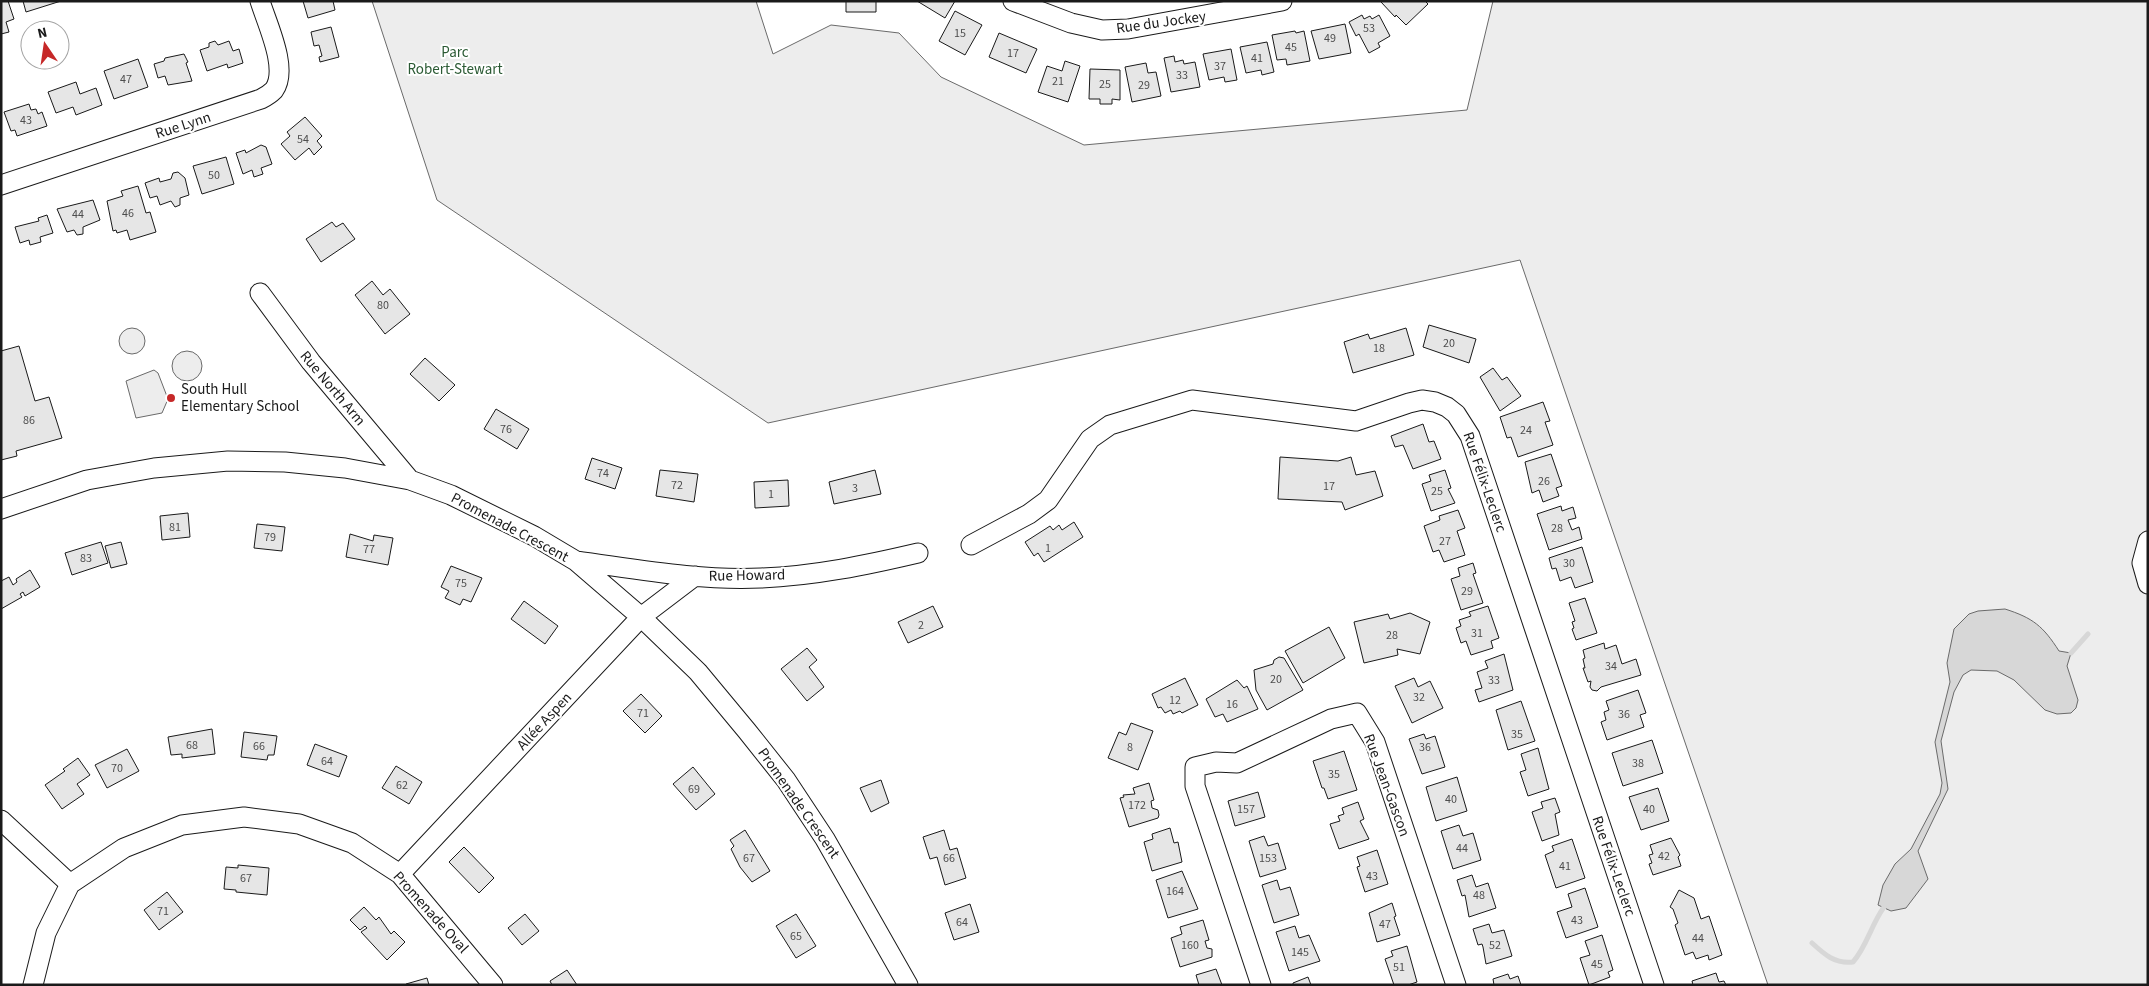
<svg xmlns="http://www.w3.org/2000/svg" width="2149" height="986" viewBox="0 0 2149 986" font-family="'Source Sans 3',sans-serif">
<rect width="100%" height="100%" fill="#fff"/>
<!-- green -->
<path fill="#ededed" stroke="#6a6a6a" d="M372,1H756L773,54L831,25L899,33L941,77L1084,145L1467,110L1493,1H2148V985H1768L1520,260L768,423L437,200Z
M119 341a13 13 0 1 1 26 0a13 13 0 1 1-26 0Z
M172 366a15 15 0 1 1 30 0a15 15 0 1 1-30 0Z
M154,370L158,373L168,399L162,413L136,418L126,381Z"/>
<!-- water -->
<path fill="#d7d7d7" stroke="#6a6a6a" d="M2005,609C2033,618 2043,626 2059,651L2071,653L2067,666L2078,700L2076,708L2071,713L2057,714L2045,710L2014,680L1997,671L1971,670L1963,675L1954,692L1941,741L1948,789L1918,851L1928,879L1906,908L1891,911L1878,905L1883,885L1895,864L1911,849L1940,794L1942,783L1935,742L1950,682L1947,663L1954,629L1969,614L1978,611Z"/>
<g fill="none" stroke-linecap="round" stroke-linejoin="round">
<!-- stream -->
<path stroke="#d7d7d7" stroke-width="5" d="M2071,653L2088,634
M1812,943C1825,955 1835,964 1853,962C1867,946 1871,925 1884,907"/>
</g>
<!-- building -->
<path fill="#e6e6e6" stroke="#1a1a1a" d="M4,1H8L14,19L6,22L9,32L1,34V2Z
M23,1H61L26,12Z
M303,1H333L335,10L308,18Z
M846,1H876V12H846Z
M917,1H955L945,18Z
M1382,1H1425L1428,4L1406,25L1396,15L1395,17L1381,2Z
M955,11L982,25L965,55L939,41Z
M1362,15L1364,19L1370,16L1372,19L1379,15L1390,36L1378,43L1380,47L1369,53L1359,34L1356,36L1349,22Z
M1345,24L1351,53L1319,59L1311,31Z
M331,27L339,57L320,62L319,57L322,56L319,45L314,46L311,32Z
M1295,31L1296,33L1304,31L1310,61L1287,65L1286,59L1277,60L1272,35Z
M999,33L1037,49L1026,73L989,57Z
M215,41L218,45L229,41L233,51L239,49L243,63L228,68L227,64L207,71L200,50L209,47V43Z
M1267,42L1274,72L1262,75L1261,70L1246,73L1240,47Z
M1231,49L1237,80L1225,82L1224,77L1209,80L1203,54Z
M184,54L188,62L186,63L192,81L168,85L165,76L158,78L154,64L164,61L165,58Z
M1174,56L1175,62L1183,60L1184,64L1195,62L1200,87L1171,92L1164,58Z
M138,59L148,87L114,99L104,71Z
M1065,61L1080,66L1068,102L1038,92L1047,66L1062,71Z
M1146,63L1148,73L1156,72L1161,96L1132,102L1125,67Z
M1090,69L1120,70V100L1112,99V104H1100V99H1089Z
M76,82L80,94L96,88L102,105L76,115L73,107L56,113L48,92Z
M29,104L31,110L36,109L38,114L42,112L47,126L17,136L15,130L11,131L4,112Z
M305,117L322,136L317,141L322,147L314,155L309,148L295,160L281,144L290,136L287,132Z
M261,145L266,147L272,164L261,168L263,174L254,177L252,170L243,174L236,153L245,150L246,153Z
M226,157L234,184L202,194L193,166Z
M178,172L185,178L189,195L180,198V205L175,207L171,201L160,205L157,196L150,198L145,183L159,178L160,182L171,179L173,173Z
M138,186L146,213L150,212L156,232L130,240L127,230L117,233L116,230L113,231L107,201L123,196L121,191Z
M93,200L100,220L83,227V234L77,235L74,230L67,232L57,209Z
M47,215L53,233L40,237L41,242L30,245L29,240L20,243L15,227L39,221L38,218Z
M332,222L336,227L343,223L355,239L321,262L306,239Z
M372,281L383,295L390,289L410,314L385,334L355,295Z
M1429,325L1476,339L1469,363L1423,347Z
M1406,328L1414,355L1353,373L1344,342L1368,334L1370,339Z
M19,346L35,401L49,397L62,438L16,451L17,456L1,460V351Z
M425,358L455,385L439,401L410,374Z
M1493,368L1502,380L1507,377L1521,396L1500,411L1480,377Z
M1543,402L1550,421L1545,422L1553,445L1518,457L1511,437L1507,438L1500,417Z
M496,409L529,429L517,449L484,429Z
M1423,424L1429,442L1434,441L1441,459L1413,469L1403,445L1395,447L1391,436Z
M1551,454L1562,486L1556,488L1559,496L1543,502L1539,490L1532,493L1525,462Z
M1280,457L1338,461L1351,457L1356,475L1375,471L1383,496L1345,510L1342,502L1278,499Z
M592,458L622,468L615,489L585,479Z
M660,470L698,474L694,502L656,496Z
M875,470L881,494L834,504L829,482Z
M1445,470L1451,488L1448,489L1455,503L1431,511L1422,484L1431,481L1429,475Z
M788,480L789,506L755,508L754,482Z
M1561,506L1562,511L1573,507L1576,518L1568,520L1572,530L1579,527L1582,539L1549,550L1537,514Z
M1458,510L1465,528L1457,531L1465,555L1444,562L1439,550L1433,552L1424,526L1440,520L1439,516Z
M188,513L190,537L162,540L160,516Z
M1074,522L1083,537L1044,562L1038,553L1034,556L1025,542L1050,526L1053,530L1059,525L1062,530Z
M257,524L285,527L282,551L254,548Z
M350,534L373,541L374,535L393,538L388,565L346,557Z
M101,542L108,563L72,575L65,553Z
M121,542L127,564L111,568L105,546Z
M1582,547L1593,582L1575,588L1571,577L1560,581L1556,568L1552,569L1549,558Z
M1473,563L1476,573L1473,574L1483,603L1461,610L1451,579L1460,576L1458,568Z
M451,566L482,578L471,602L463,599L460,605L445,598L449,591L441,587Z
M30,570L40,587L25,596L23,592L20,594L22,597L1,609V581L9,577L13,585L17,582L16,579Z
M1585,598L1597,633L1576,640L1572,629L1574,628L1572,622L1575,621L1569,603Z
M524,601L558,626L545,644L511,619Z
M933,606L943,627L908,643L898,622Z
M1488,606L1499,638L1491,641L1493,648L1471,655L1466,641L1461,643L1456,628L1461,626L1459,620L1471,616L1469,612Z
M1410,613L1430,622L1420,654L1397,649L1398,655L1364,663L1354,622L1388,614L1390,619Z
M1329,627L1345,658L1303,683L1285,651Z
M1604,643L1605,649L1616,645L1622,664L1636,659L1641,675L1601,687L1597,691L1592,690L1590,687L1591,681L1588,682L1583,668H1585L1583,659L1585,658L1583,650Z
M807,648L817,660L809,667L824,687L807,701L781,669Z
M1504,654L1513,690L1479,702L1475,690L1482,688L1477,672L1488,668L1485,661Z
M1279,657L1284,658L1303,690L1267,710L1256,690L1254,670L1273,664L1274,660Z
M1185,678L1198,705L1182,713L1180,711L1173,714L1171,710L1165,713L1161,707L1158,708L1152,694Z
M1414,678L1418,687L1430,681L1443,708L1412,723L1395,686Z
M1237,680L1244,688L1247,686L1258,709L1227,722L1223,714L1215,717L1206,699Z
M1638,690L1646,713L1640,715L1644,727L1607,740L1601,722L1606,720L1604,712L1609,710L1606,701Z
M641,694L662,716L645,733L623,711Z
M1521,701L1535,741L1508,750L1496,710Z
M1131,723L1153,731L1138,770L1108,758L1119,732L1126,735Z
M212,729L215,754L182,758V754L171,755L168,737Z
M244,732L277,736L274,755H268L267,760L241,757Z
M1424,734L1426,739L1435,736L1445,767L1422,774L1409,739Z
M1652,740L1663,773L1623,786L1612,753Z
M315,744L347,756L339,777L307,765Z
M1538,748L1549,789L1528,796L1520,772L1526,770L1521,754Z
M127,749L139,771L107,788L95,765Z
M1344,751L1357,790L1328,799L1324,788H1322L1313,761Z
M78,758L90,775L77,784L84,794L62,809L45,785L65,771L63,769Z
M396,766L422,782L409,804L382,788Z
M693,767L715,794L696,810L673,784Z
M1457,777L1467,811L1436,821L1426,787Z
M881,780L889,803L871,812L860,788Z
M1149,783L1154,800L1151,801L1152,808L1158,810L1159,815L1158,818L1129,827L1120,798L1124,797L1123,795L1135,794L1133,788Z
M1658,788L1669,821L1641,830L1629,797Z
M1258,792L1265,817L1235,826L1228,801Z
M1555,798L1560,812L1555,814L1559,835L1542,841L1532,812L1543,808L1541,802Z
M1358,802L1364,819L1360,821L1369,839L1339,849L1330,824L1340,821L1338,816L1344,814L1342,808Z
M1459,825L1463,836L1473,833L1481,860L1453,869L1441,831Z
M1170,828L1174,843L1178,842L1182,862L1152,871L1144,842L1153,839L1152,834Z
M745,830L770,871L752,882L740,867L731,849L734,846L730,840Z
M944,830L950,850L957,848L966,878L945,885L937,857L930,859L923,837Z
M1264,836L1268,846L1278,843L1286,869L1260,877L1249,841Z
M1671,838L1680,855L1678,857L1681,866L1653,875L1649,864L1652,863L1649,855L1653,854L1650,845Z
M1572,839L1585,878L1556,888L1545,855L1554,851L1552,846Z
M464,847L494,878L479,893L449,862Z
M1377,850L1388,884L1365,892L1357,867L1360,866L1357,857Z
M238,865L269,868L267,895L236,892V890L224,889L226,867L238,868Z
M1182,871L1198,909L1168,918L1156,880Z
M1472,875L1476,887L1488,883L1496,908L1469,917L1465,895L1462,896L1457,880Z
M1277,880L1280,890L1290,887L1299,915L1274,923L1262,885Z
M1585,888L1598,927L1566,938L1557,912L1572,907L1568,894Z
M1679,890L1694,898L1701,919L1709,916L1722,955L1709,960L1708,955L1696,959L1693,952L1685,955L1675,925L1678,923L1673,909L1670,907Z
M167,892L183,912L159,930L144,910Z
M1392,903L1396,916L1394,917L1400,935L1377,942L1369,913Z
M970,904L979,932L954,940L945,913Z
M364,907L376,920L379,917L391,934L394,931L405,942L387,960L361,932L367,928L365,926L360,930L350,920Z
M525,914L539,931L522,945L508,928Z
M796,914L816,946L796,958L776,926Z
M1203,920L1209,940L1205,941L1207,948L1212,949V957L1180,967L1171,938L1182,934L1180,927Z
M1489,924L1492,933L1504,930L1512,956L1486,964L1483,947L1482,944L1478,945L1473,929Z
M1295,926L1299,938L1309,935L1320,961L1289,971L1276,932Z
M1602,935L1613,970L1608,972L1610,977L1589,985L1580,958L1590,955L1585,941Z
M1407,946L1417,982L1408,985H1394L1385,959L1393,956L1391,951Z
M1216,969L1222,985H1199L1196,975Z
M567,970L577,985H552L550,981Z
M1716,973L1719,982L1724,981L1726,985H1693L1692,981Z
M1508,974L1510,979L1518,976L1521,985H1494L1493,979Z
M1308,977L1311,985H1293V983Z
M427,978L429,985H406V984Z"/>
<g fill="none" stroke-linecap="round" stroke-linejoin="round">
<!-- minor casing -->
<g stroke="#1a1a1a" stroke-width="21">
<path id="minor" d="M1013,1L1071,23L1102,30L1128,29L1282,1
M1,185L261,99C265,97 271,93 274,90C289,69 267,24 260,1
M260,293L311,362L410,480
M1,509L87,480L154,468L228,461L285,462L345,468L410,480L451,495L534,536L576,561L641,617L698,672L747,731L786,780L825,839L908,985
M2148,541L2142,563L2148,584
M971,545L1029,514L1048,500L1090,439L1110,425L1192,400L1356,421L1409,403L1422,400L1435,402L1447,407L1456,414L1470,436L1654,985
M576,561C636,569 699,581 761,578C814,576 867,565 918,553
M1,820L70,884
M400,874L641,617L695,576
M33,985L46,933L70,884L124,848L182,825L244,817L299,824L352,843L400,874L493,985
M1261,985L1195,786V767L1216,762L1237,763L1331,719L1357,713L1375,742L1456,985"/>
</g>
<!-- minor -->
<use href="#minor" stroke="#fff" stroke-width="19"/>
</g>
<!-- markers -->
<circle fill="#c62828" stroke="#fff" stroke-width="2" cx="171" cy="398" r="5"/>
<g text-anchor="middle" stroke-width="4" stroke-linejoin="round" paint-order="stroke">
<!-- number labels -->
<g font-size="12" fill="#4d4d4d">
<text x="1369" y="32">53</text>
<text x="960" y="37">15</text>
<text x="1330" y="42">49</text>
<text x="1291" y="51">45</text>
<text x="1013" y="57">17</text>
<text x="1257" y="62">41</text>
<text x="1220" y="70">37</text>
<text x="1182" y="79">33</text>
<text x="126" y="83">47</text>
<text x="1058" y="85">21</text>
<text x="1105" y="88">25</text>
<text x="1144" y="89">29</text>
<text x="26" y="124">43</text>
<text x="303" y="143">54</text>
<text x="214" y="179">50</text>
<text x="128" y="217">46</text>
<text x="78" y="218">44</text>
<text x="383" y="309">80</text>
<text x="1449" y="347">20</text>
<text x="1379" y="352">18</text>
<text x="29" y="424">86</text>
<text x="506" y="433">76</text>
<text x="1526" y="434">24</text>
<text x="603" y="477">74</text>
<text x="1544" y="485">26</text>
<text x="677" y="489">72</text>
<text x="1329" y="490">17</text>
<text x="855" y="492">3</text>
<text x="1437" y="495">25</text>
<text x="771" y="498">1</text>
<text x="175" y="531">81</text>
<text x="1557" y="532">28</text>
<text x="270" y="541">79</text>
<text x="1445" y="545">27</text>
<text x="1048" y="552">1</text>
<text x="369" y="553">77</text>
<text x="86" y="562">83</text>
<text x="1569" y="567">30</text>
<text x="461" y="587">75</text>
<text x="1467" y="595">29</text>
<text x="921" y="629">2</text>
<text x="1477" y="637">31</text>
<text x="1392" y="639">28</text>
<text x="1611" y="670">34</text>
<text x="1276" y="683">20</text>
<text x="1494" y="684">33</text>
<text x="1419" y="701">32</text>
<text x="1175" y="704">12</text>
<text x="1232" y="708">16</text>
<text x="643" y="717">71</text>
<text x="1624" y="718">36</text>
<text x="1517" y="738">35</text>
<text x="192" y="749">68</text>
<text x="259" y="750">66</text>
<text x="1130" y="751">8</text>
<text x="1425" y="751">36</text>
<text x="327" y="765">64</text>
<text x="1638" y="767">38</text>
<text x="117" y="772">70</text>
<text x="1334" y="778">35</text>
<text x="402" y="789">62</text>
<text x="694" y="793">69</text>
<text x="1451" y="803">40</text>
<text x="1137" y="809">172</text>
<text x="1246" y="813">157</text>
<text x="1649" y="813">40</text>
<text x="1462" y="852">44</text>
<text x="1664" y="860">42</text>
<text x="749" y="862">67</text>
<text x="949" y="862">66</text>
<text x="1268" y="862">153</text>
<text x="1565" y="870">41</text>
<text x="1372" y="880">43</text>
<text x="246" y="882">67</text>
<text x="1175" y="895">164</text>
<text x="1479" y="899">48</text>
<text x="163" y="915">71</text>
<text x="1577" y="924">43</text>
<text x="962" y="926">64</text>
<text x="1385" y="928">47</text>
<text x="796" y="940">65</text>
<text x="1698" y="942">44</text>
<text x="1190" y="949">160</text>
<text x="1495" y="949">52</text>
<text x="1300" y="956">145</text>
<text x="1597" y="968">45</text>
<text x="1399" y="971">51</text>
</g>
<!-- street labels -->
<g font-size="15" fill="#1a1a1a" stroke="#fff">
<text transform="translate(1161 22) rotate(-8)" y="5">Rue du Jockey</text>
<text transform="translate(183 125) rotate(-18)" y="5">Rue Lynn</text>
<text transform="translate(333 388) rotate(50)" y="5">Rue North Arm</text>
<text transform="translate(1485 482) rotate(71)" y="5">Rue Félix-Leclerc</text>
<text transform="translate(510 527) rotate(28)" y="5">Promenade Crescent</text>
<text transform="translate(747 575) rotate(-1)" y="5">Rue Howard</text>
<text transform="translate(544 721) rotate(-47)" y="5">Allée Aspen</text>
<text transform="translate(1387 785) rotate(70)" y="5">Rue Jean-Gascon</text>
<text transform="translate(799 803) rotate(55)" y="5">Promenade Crescent</text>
<text transform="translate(1614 866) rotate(71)" y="5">Rue Félix-Leclerc</text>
<text transform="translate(431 912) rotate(48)" y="5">Promenade Oval</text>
</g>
<!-- park labels -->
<g font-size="15" fill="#2b5a34" stroke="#fff">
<text x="455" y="57">Parc<tspan x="455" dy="17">Robert-Stewart</tspan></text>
</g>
<!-- poi labels -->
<g font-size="15" fill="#1a1a1a" stroke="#fff" text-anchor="start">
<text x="181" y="394">South Hull<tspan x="181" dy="17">Elementary School</tspan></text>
</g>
</g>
<!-- border -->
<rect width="2149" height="986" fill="none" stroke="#1a1a1a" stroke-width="5"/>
<!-- north arrow -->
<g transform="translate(45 45) rotate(347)"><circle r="24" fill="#ffffff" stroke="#a3a3a3"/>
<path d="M0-4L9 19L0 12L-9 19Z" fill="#c62828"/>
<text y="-8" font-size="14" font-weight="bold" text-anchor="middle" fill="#1a1a1a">N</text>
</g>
</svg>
